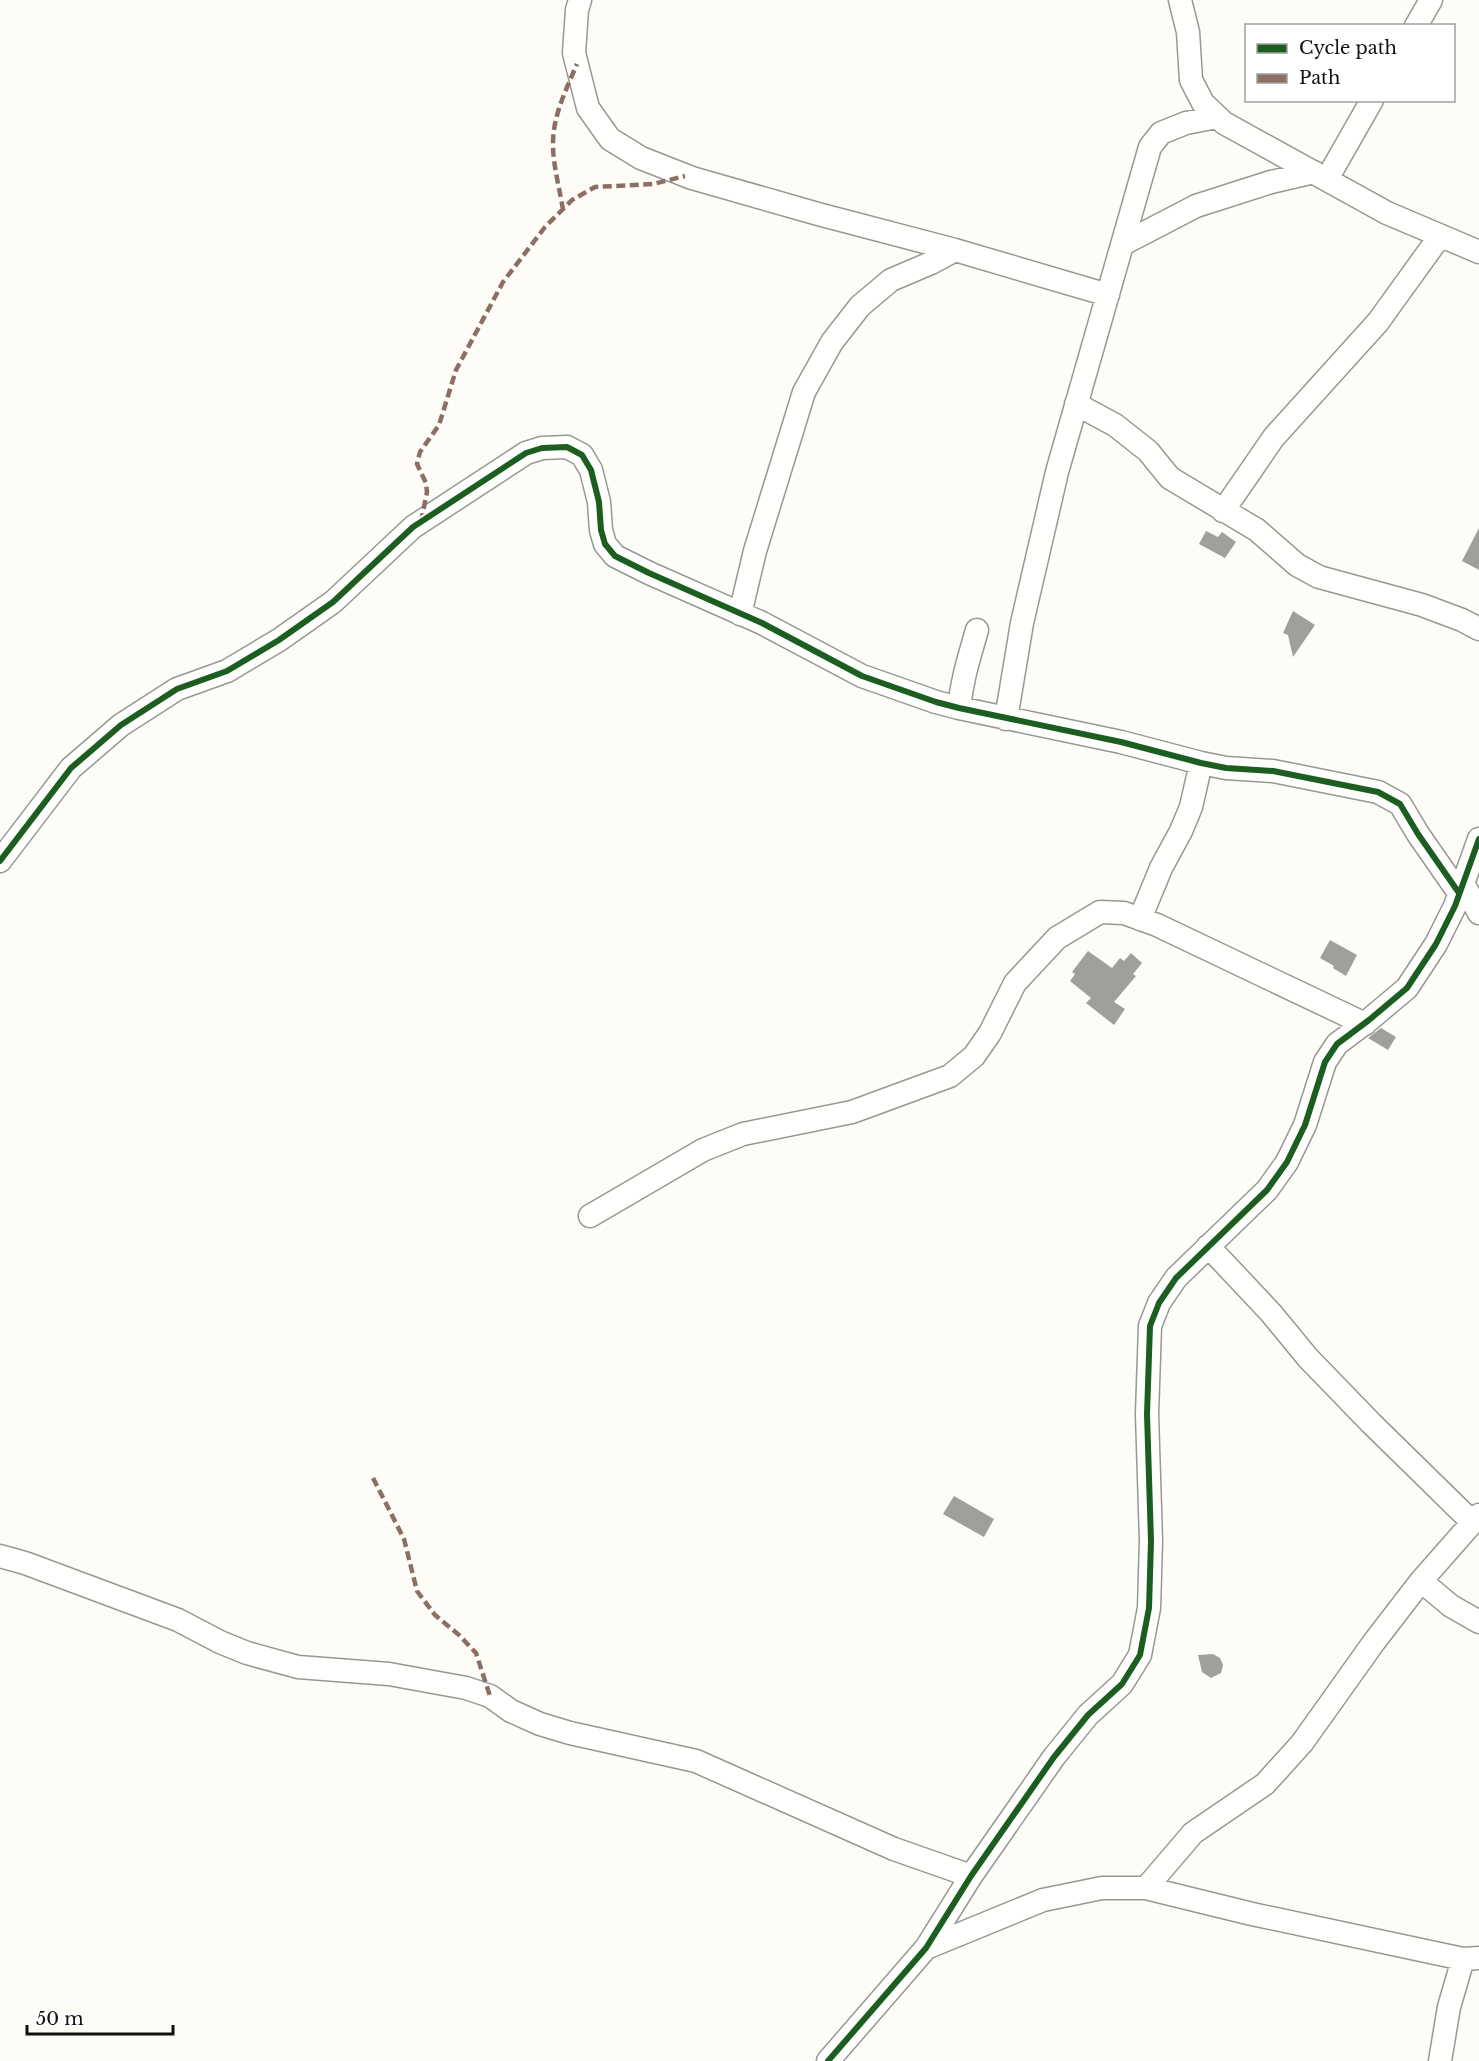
<svg xmlns="http://www.w3.org/2000/svg" width="1479" height="2061" viewBox="0 0 1479 2061" font-family="'Libre Baskerville',serif">
<rect width="100%" height="100%" fill="#fdfcf7"/>
<!-- building -->
<path fill="#a19f9c" d="M1479,528V570L1462,561Z
M1206,531L1218,537L1222,532L1236,542L1225,558L1199,544Z
M1293,611L1315,625L1293,657L1288,635L1283,633Z
M1330,940L1357,955L1346,976L1333,968L1334,966L1320,958Z
M1088,951L1112,968L1120,958L1124,961L1131,953L1142,963L1133,974L1136,976L1114,1002L1125,1009L1114,1025L1086,1003L1091,998L1070,981L1075,974L1072,972Z
M1381,1028L1396,1037L1388,1050L1368,1038Z
M954,1496L994,1519L984,1537L943,1514Z
M1213,1654L1220,1658L1223,1665L1221,1673L1211,1678L1202,1672L1198,1655Z"/>
<g fill="none" stroke-linecap="round" stroke-linejoin="round">
<!-- minor casing -->
<g stroke="#979795" stroke-width="25">
<path id="minor" d="M580,0L577,10L574,53L588,108L610,139L641,158L692,178L818,214L955,250L1108,295
M1180,0L1188,32L1191,80L1203,103L1224,123L1387,213L1479,252
M1416,26L1431,0
M1327,179L1372,100
M1123,244L1196,206L1271,182L1314,172
M1076,404L1115,425L1148,451L1170,478L1257,530L1297,565L1319,577L1422,605L1462,620L1479,629
M1223,511L1274,437L1378,322L1440,236
M740,614L755,551L804,392L832,342L860,306L891,280L931,263L955,250
M959,708C962,679 969,658 977,630
M1006,719L1022,623L1057,472L1150,147L1161,133L1186,123L1217,117
M0,861L71,768L121,725L177,689L227,671L279,640L333,602L413,527L526,453L542,448L567,447L582,455L591,470L599,502L601,530L605,544L615,556L649,573L762,623L862,676L936,702L959,708L1121,742L1201,763L1226,768L1273,771L1378,792L1400,804L1418,834L1459,893
M1463,883L1479,913
M1140,919L1161,868L1181,831L1191,807L1201,763
M590,1216L703,1150L743,1134L852,1112L950,1076L974,1056L990,1033L1015,983L1057,938L1100,912L1124,913L1157,925L1365,1024
M1208,1246L1271,1313L1308,1358L1371,1423L1472,1522
M0,1556L25,1563L178,1620L220,1642L247,1653L298,1667L389,1674L466,1688L490,1696L511,1711L540,1724L570,1733L696,1761L894,1849L971,1876
M1421,1581L1451,1606L1479,1622
M1146,1888L1193,1833L1265,1784L1302,1743L1374,1642L1421,1581L1479,1515
M926,1948L1043,1900L1102,1888H1146L1252,1914L1463,1959L1479,1958
M828,2061L926,1948L971,1876L1054,1757L1088,1715L1122,1684L1140,1655L1149,1608L1151,1541L1147,1414L1150,1326L1159,1303L1176,1278L1267,1190L1287,1162L1305,1125L1325,1062L1337,1044L1369,1020L1407,988L1436,944L1455,906L1479,839
M1440,2061L1449,2007L1463,1959"/>
</g>
<!-- minor -->
<use href="#minor" stroke="#fffffe" stroke-width="22"/>
<!-- quiet -->
<path stroke="#8d6e63" stroke-width="4.5" stroke-dasharray="9 4.5" stroke-linecap="butt" d="M563,210C559,184 550,156 554,130C557,108 568,85 577,64
M421,522L427,492L426,483L417,464L420,452L439,425L456,370L503,282L545,227L572,200L595,187L653,184L685,176
M373,1478L404,1539L417,1591L435,1615L459,1635L476,1653L490,1696"/>
<!-- cycleway casing -->
<g stroke="#fff" stroke-width="10">
<path id="cycleway" d="M0,861L71,768L121,725L177,689L227,671L279,640L333,602L413,527L526,453L542,448L567,447L582,455L591,470L599,502L601,530L605,544L615,556L649,573L762,623L862,676L936,702L959,708L1121,742L1201,763L1226,768L1273,771L1378,792L1400,804L1418,834L1459,893
M828,2061L926,1948L971,1876L1054,1757L1088,1715L1122,1684L1140,1655L1149,1608L1151,1541L1147,1414L1150,1326L1159,1303L1176,1278L1267,1190L1287,1162L1305,1125L1325,1062L1337,1044L1369,1020L1407,988L1436,944L1455,906L1479,839"/>
</g>
<!-- cycleway -->
<use href="#cycleway" stroke="#1b5e20" stroke-width="6"/>
</g>
<!-- legend -->
<rect x="1245" y="24" width="210" height="78" fill="#ffffff" stroke="#a0a0a0" stroke-width="1.5"/>
<rect x="1257" y="44" width="30" height="9" fill="#1b5e20" stroke="#a0a0a0" stroke-width="1.5"/>
<text x="1299" y="54" font-size="18" fill="#111111">Cycle path</text>
<rect x="1257" y="74" width="30" height="9" fill="#8d6e63" stroke="#a0a0a0" stroke-width="1.5"/>
<text x="1299" y="84" font-size="18" fill="#111111">Path</text>
<!-- scale -->
<path d="M27 2025v9h146v-9" fill="none" stroke="#111111" stroke-width="3"/>
<text x="36" y="2025" font-size="18" fill="#111111" stroke="#ffffff" stroke-width="4.5" paint-order="stroke">50 m</text>
</svg>
